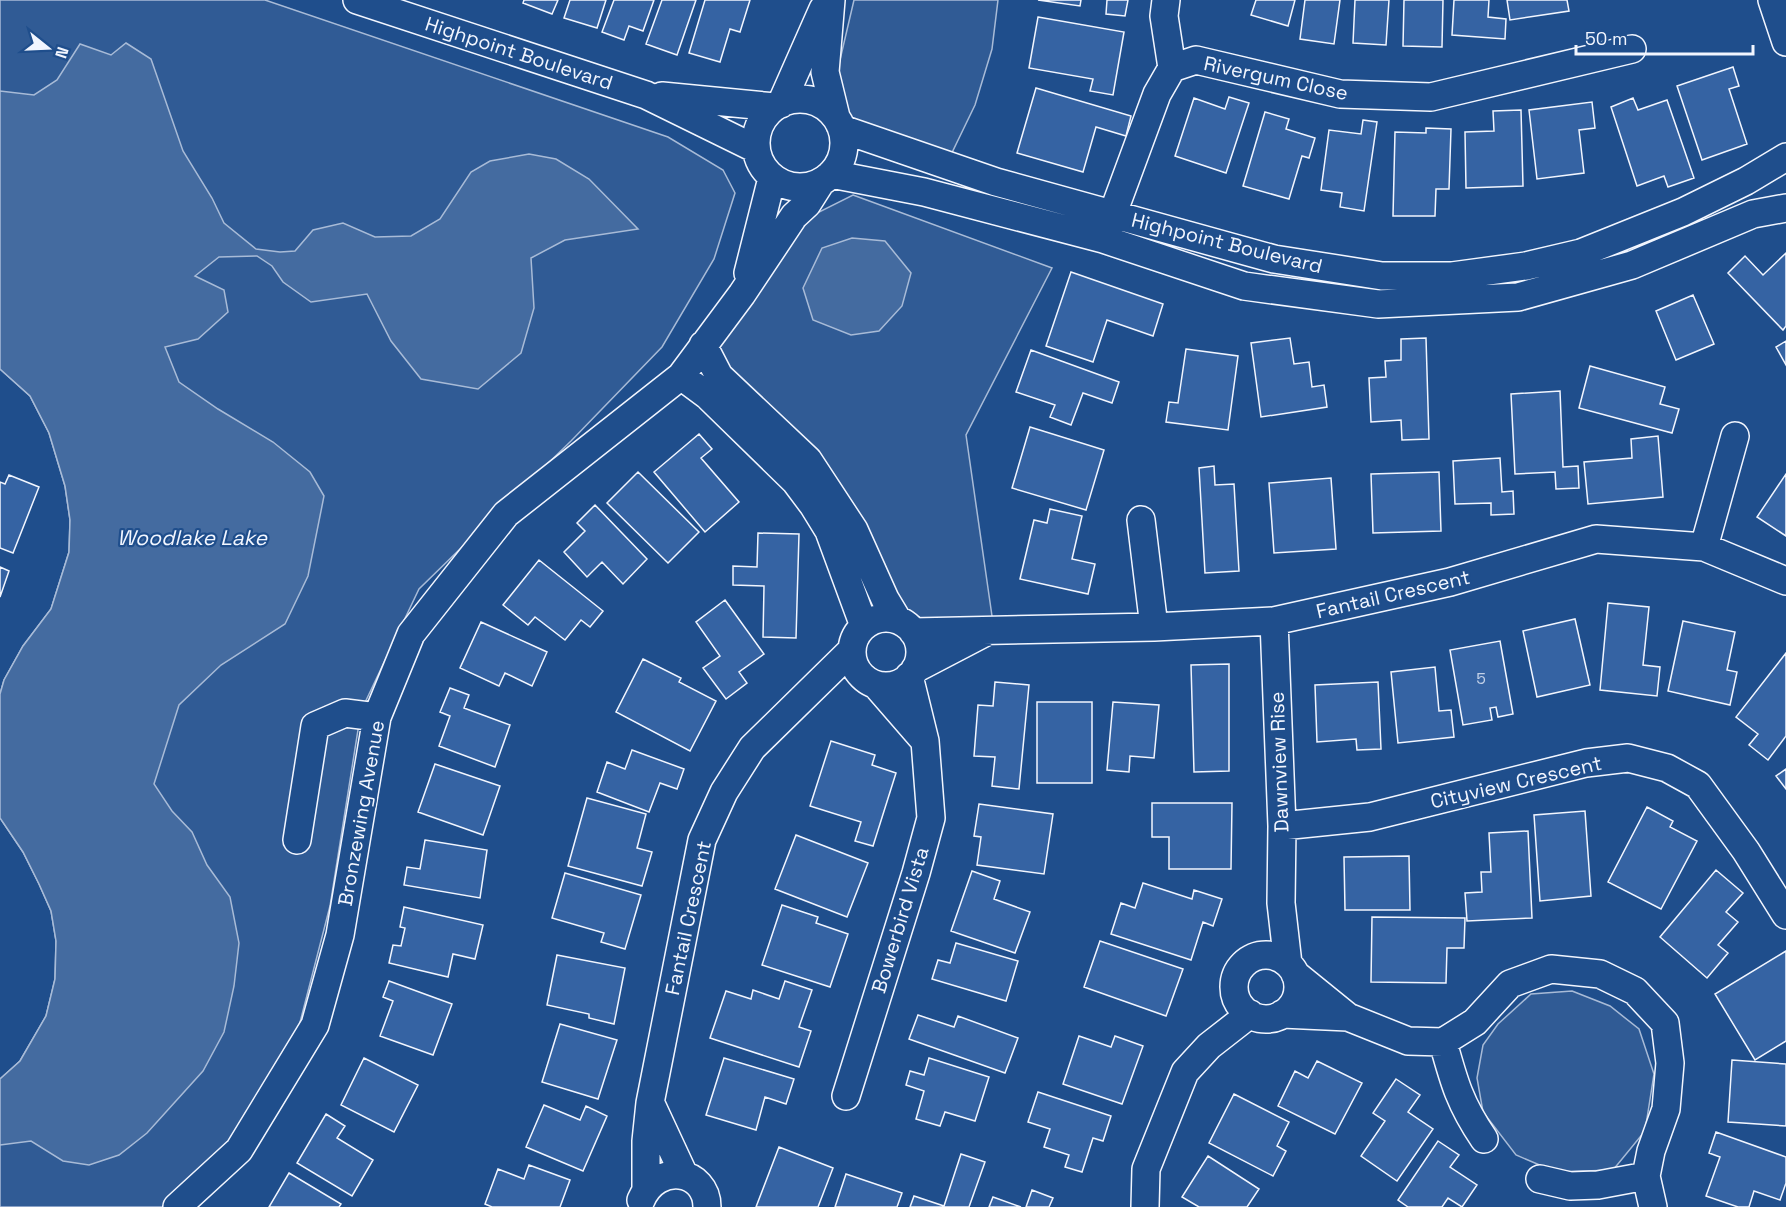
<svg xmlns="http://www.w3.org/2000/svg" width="1786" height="1207" viewBox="0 0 1786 1207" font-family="'Space Grotesk',sans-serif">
<rect width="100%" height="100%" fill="#1f4e8c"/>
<!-- built -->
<path fill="#305b95" stroke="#a8bbd7" stroke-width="1.5" d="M0,0H265L668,137L723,170L735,193L714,259L662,347L571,441L419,589L361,711L330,906L297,1034L237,1137L162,1207H0V1079L20,1061L46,1016L55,979L56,941L51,911L39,884L23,852L0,818V694L4,680L23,646L51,609L69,552L70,520L65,486L49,433L30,396L0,369Z
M854,0H998L992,49L975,105L945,167L856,137L832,94Z
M853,195L1052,268L966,435L993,623L937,625L908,617L732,383L714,334L805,219Z
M1572,991L1610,1006L1639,1029L1654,1074L1645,1131L1613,1170L1556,1172L1516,1155L1483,1112L1477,1078L1483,1045L1498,1024L1531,994Z"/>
<!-- water -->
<path fill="#446ba0" stroke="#a8bbd7" stroke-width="1.5" d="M126,43L151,59L183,151L212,198L224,223L256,249L280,252L295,251L313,230L343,223L375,237L411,236L440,219L471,172L490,161L529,154L556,159L589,179L638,229L565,240L531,258L534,308L521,353L478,389L421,379L391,341L367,294L311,302L283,282L272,266L257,256L219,257L195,276L224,290L228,312L198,339L165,347L179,382L218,409L273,442L310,472L324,496L308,576L285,624L221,665L179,705L154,784L172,811L192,832L207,865L230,897L239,943L234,986L224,1032L203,1071L147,1133L119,1155L89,1165L63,1161L31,1141L0,1145V1079L20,1061L46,1016L55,979L56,941L51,911L39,884L23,852L0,818V694L4,680L23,646L51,609L69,552L70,520L65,486L49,433L30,396L0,369V91L34,95L57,80L80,44L111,55Z
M852,238L885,241L911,273L902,306L879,331L851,335L813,320L803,288L822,248Z"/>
<!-- building -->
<path fill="#3563a3" stroke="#f2f6ff" stroke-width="1.5" d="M524,0H558L552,14L523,3Z
M570,0H606L597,28L564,18Z
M614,0H654L643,31L629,26L624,40L602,32Z
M662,0H696L677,55L646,44Z
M705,0H750L740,32L730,29L720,62L689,53Z
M1038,0H1081L1080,6Z
M1107,0H1128L1125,16L1106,14Z
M1256,0H1295L1288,26L1251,15Z
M1305,0H1340L1334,44L1300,39Z
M1355,0H1389L1386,45L1353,43Z
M1404,0H1443L1442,47L1403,46Z
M1454,0H1489L1488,17L1506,19L1505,39L1452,35Z
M1507,0H1567L1569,11L1510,20Z
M1038,17L1124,32L1113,95L1090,91L1093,79L1029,68Z
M1733,67L1739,86L1729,89L1747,144L1702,160L1677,86Z
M1036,88L1131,116L1126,136L1096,127L1083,172L1017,153Z
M1229,97L1249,103L1226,173L1175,156L1194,98L1225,109Z
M1633,98L1638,110L1667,100L1694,178L1668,187L1664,176L1637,186L1611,107Z
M1592,102L1595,128L1579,130L1584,173L1537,179L1529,110Z
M1521,110L1523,186L1466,188L1465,132L1494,131L1493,111Z
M1265,112L1289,119L1286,129L1315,138L1309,158L1302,156L1289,199L1243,186Z
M1363,120L1377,122L1364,211L1340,207L1342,193L1321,190L1329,130L1361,134Z
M1426,128L1451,129L1449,189H1436L1435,216H1393L1395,132L1426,133Z
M1786,253V326L1783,330L1728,273L1745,256L1763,275Z
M1071,272L1163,304L1153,336L1107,320L1093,362L1046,346Z
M1693,295L1714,344L1676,360L1656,311Z
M1290,338L1294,364L1309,362L1312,387L1324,385L1327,407L1261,417L1251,343Z
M1426,338L1429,439L1402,440L1401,420L1371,422L1369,378L1386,377L1385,361L1401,360V339Z
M1786,341V365L1776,347Z
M1186,349L1238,356L1228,430L1166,422L1169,402L1178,403Z
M1031,350L1119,382L1112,403L1083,393L1071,425L1050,417L1055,405L1016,392Z
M1590,366L1665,387L1660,404L1679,409L1672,433L1579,408Z
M1560,391L1563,467L1578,466L1579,488L1556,489L1555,472L1515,474L1511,394Z
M1030,427L1104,450L1086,510L1012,488Z
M699,434L712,449L701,458L739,502L705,532L654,472Z
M1658,436L1663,497L1588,504L1584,462L1632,458L1631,439Z
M1500,458L1502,492L1513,491L1514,514L1491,515V503L1455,504L1453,461Z
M1214,466L1215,485L1234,484L1239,571L1205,573L1199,468Z
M638,472L699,532L668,563L607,503Z
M1439,472L1441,531L1373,533L1371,474Z
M1786,474V536L1757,517Z
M9,475L39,487L13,553L0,548V482L5,484Z
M1331,478L1336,549L1274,553L1269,483Z
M595,505L647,559L623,584L602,562L587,577L564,552L585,531L577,523Z
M1050,509L1082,516L1072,559L1095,564L1088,594L1020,579L1034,520L1047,523Z
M758,533L799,534L796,638L763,637L764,586L733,585V566L757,567Z
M539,560L603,611L590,627L581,620L565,640L535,617L528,625L503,605Z
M0,567L9,571L0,597Z
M725,600L764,654L739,672L747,683L726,699L703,668L720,656L696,622Z
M1608,603L1649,607L1643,665L1660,667L1657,696L1600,690Z
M1575,619L1590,685L1537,697L1523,631Z
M1683,621L1735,632L1727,670L1737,672L1730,705L1668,691Z
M481,622L547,652L532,686L505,673L499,686L460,668Z
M1500,641L1513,714L1498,717L1496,707L1490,708L1492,720L1463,725L1450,650Z
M1786,653V736L1768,760L1749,745L1758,734L1736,717Z
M643,659L681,678L679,682L716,701L690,751L616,712Z
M1229,664V771L1194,772L1191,665Z
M1435,667L1439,711L1451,710L1454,737L1398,743L1391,672Z
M995,682L1029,685L1019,789L992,786L995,757L974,756L978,705L993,706Z
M1378,682L1381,749L1357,750L1356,739L1317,742L1315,685Z
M450,688L469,695L464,708L510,725L495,767L439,746L450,716L440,712Z
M1037,702H1092V783H1037Z
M1113,702L1159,705L1154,758L1130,756L1129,772L1107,770Z
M831,741L875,755L872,765L896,773L873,846L855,841L861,822L810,806Z
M632,750L684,769L677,789L660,783L649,812L597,792L607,762L625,769Z
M435,764L500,786L483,835L418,812Z
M1786,769V789L1776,776Z
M587,798L646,814L637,848L652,852L642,886L568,866Z
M1152,803H1232L1231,869H1169V837H1152Z
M979,804L1053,814L1044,874L977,865L981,837L974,836Z
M1647,807L1673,821L1670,827L1697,841L1661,909L1608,882Z
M1585,811L1591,896L1540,901L1534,815Z
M1528,831L1532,918L1467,921L1465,893L1482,892L1481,872H1491L1489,833Z
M796,835L868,863L847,917L775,889Z
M425,840L487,850L480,898L404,885L407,867L420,869Z
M1409,856L1410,910H1345L1344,857Z
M1716,870L1743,893L1726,912L1738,922L1718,945L1728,953L1707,978L1660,937Z
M972,871L1000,881L994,899L1030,912L1015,953L951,931Z
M565,873L641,895L625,949L601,942L604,933L552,918Z
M1143,883L1192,899L1194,890L1222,899L1213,926L1203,922L1191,960L1111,934L1121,903L1135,908Z
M782,905L818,917L816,923L848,934L830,987L762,965Z
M404,907L483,925L475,959L453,954L448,977L389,963L393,945L401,946L405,928L400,927Z
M1372,917L1465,918L1464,948H1447L1446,983L1371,982Z
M1100,941L1183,969L1166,1016L1084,987Z
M956,943L1018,961L1006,1001L932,979L938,960L950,963Z
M1786,951V1041L1755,1060L1715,994Z
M557,955L625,968L614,1024L589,1018V1014L547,1005Z
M389,981L452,1004L433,1055L380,1036L393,1001L383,997Z
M785,981L812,990L799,1027L811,1031L799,1067L710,1038L726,991L751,999L753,990L779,999Z
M918,1015L954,1027L958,1016L1018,1038L1005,1073L909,1039Z
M560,1024L617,1040L598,1099L542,1082Z
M1079,1036L1111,1047L1115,1036L1143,1046L1122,1104L1063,1084Z
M364,1058L418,1085L394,1132L341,1105Z
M724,1058L794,1079L786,1104L765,1097L756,1130L706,1115Z
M929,1058L989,1077L975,1121L945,1112L940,1126L916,1119L924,1091L906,1085L910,1071L924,1075Z
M1732,1060L1786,1064V1126L1728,1122Z
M1317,1061L1362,1083L1335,1134L1278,1106L1295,1071L1308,1078Z
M1396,1079L1420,1095L1408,1112L1433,1129L1397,1181L1361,1156L1385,1121L1373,1113Z
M1038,1092L1111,1116L1103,1141L1093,1138L1082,1172L1065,1167L1069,1155L1044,1147L1050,1129L1028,1122Z
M1234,1094L1289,1122L1277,1146L1286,1151L1273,1176L1209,1143Z
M544,1105L580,1120L586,1106L607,1116L583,1171L526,1147Z
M326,1114L345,1126L337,1138L373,1160L352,1196L297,1163Z
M1716,1132L1786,1157V1183L1780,1200L1754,1191L1749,1207H1738L1706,1196L1720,1157L1709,1153Z
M1438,1141L1459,1155L1450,1167L1477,1185L1462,1207L1448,1198L1442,1207H1408L1398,1200Z
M779,1147L833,1168L818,1207H756Z
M961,1154L985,1162L969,1207H910L914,1196L944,1206Z
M1208,1156L1259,1189L1247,1207H1199L1182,1197Z
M529,1165L570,1180L560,1207H492L485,1204L498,1169L524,1179Z
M289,1173L341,1204L339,1207H269Z
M846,1174L902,1193L897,1207H835Z
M1032,1190L1053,1198L1049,1207H1026Z
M993,1197L1021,1207H989Z"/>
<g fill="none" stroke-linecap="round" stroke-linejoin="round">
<!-- minor casing -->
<g stroke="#f2f6ff" stroke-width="30">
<path id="minor" d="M357,0L646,95L756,149
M831,0L825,72L836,117
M1166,0L1164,16L1172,68
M1772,0L1786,42
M662,96L775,107
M756 143a44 44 0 1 1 88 0a44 44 0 1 1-88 0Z
M781,104L823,9
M840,125L845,130L996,182L1274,259L1382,276H1452L1526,266L1581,253L1683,212L1746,181L1786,157
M831,174L924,192L1103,239L1244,286L1378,304L1518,297L1632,265L1753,214L1786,208
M1106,232L1157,94L1172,68L1196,60L1340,94L1431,97L1632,49
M748,273L772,178
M703,345L719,376L808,460L854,530L885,599L897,619
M681,376L708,396L795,481L813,505L829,531L864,626
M1141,520L1154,627
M1704,547L1735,436
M852 652a34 34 0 1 1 68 0a34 34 0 1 1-68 0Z
M1274,621L1282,826L1281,903L1288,964
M913,632L1154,627L1274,621L1450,582L1596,539L1704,547L1786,581
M915,669L984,633
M876,685L922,738
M1282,826L1370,817L1586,763L1628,758L1667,768L1698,785L1746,851L1786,915
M297,840L315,726L345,713L377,717
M1234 987a32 32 0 1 1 64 0a32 32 0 1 1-64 0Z
M1295,974L1348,1017L1408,1041L1443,1042L1475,1022L1510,984L1551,969L1600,974L1635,991L1665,1023L1670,1063L1666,1109L1651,1151L1646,1176L1653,1207
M1282,1014L1348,1017
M1443,1042C1454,1082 1460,1104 1484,1139
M846,1096L916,873L931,818L925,741L909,676
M651,1104L684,1175
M1540,1179L1570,1186L1598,1185L1646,1176
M646,1189V1141L650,1103L702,840L724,792L752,748L852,650
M641,1200C657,1162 707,1169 707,1207
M177,1207L239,1150L315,1025L340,935L377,717L411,634L506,514L681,376L742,294L794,216L807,204L821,182
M1145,1207L1146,1169L1185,1072L1209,1046L1250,1014"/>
</g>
<!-- minor -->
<use href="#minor" stroke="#1f4e8c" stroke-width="27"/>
</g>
<g text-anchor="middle" stroke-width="4.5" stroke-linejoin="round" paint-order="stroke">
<!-- number labels -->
<g font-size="16" fill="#c3d1e8">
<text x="1481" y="684">5</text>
</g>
<!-- street labels -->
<g font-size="20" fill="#f2f6ff" stroke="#1f4e8c">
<text transform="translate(519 53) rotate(18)" y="7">Highpoint Boulevard</text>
<text transform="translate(1276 78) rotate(12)" y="7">Rivergum Close</text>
<text transform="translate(1227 243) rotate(14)" y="7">Highpoint Boulevard</text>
<text transform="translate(1393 594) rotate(-13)" y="7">Fantail Crescent</text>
<text transform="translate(1279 762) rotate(-92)" y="7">Dawnview Rise</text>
<text transform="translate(1516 782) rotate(-13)" y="7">Cityview Crescent</text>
<text transform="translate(361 813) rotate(-80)" y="7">Bronzewing Avenue</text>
<text transform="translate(688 918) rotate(-78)" y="7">Fantail Crescent</text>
<text transform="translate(900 920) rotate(-73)" y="7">Bowerbird Vista</text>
</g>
<!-- water labels -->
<g font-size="21" font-style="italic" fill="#f2f6ff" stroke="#1f4e8c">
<text x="192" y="545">Woodlake Lake</text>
</g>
</g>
<!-- north arrow -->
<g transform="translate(48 48) rotate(108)" stroke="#1f4e8c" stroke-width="4.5" paint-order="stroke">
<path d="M0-4.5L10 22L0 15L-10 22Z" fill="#f2f6ff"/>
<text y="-9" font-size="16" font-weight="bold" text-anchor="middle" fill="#f2f6ff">N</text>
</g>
<!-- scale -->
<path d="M1576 45v9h177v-9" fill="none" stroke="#f2f6ff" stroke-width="3"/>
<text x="1585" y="45" font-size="18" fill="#f2f6ff" stroke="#1f4e8c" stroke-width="4.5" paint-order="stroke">50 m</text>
</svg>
